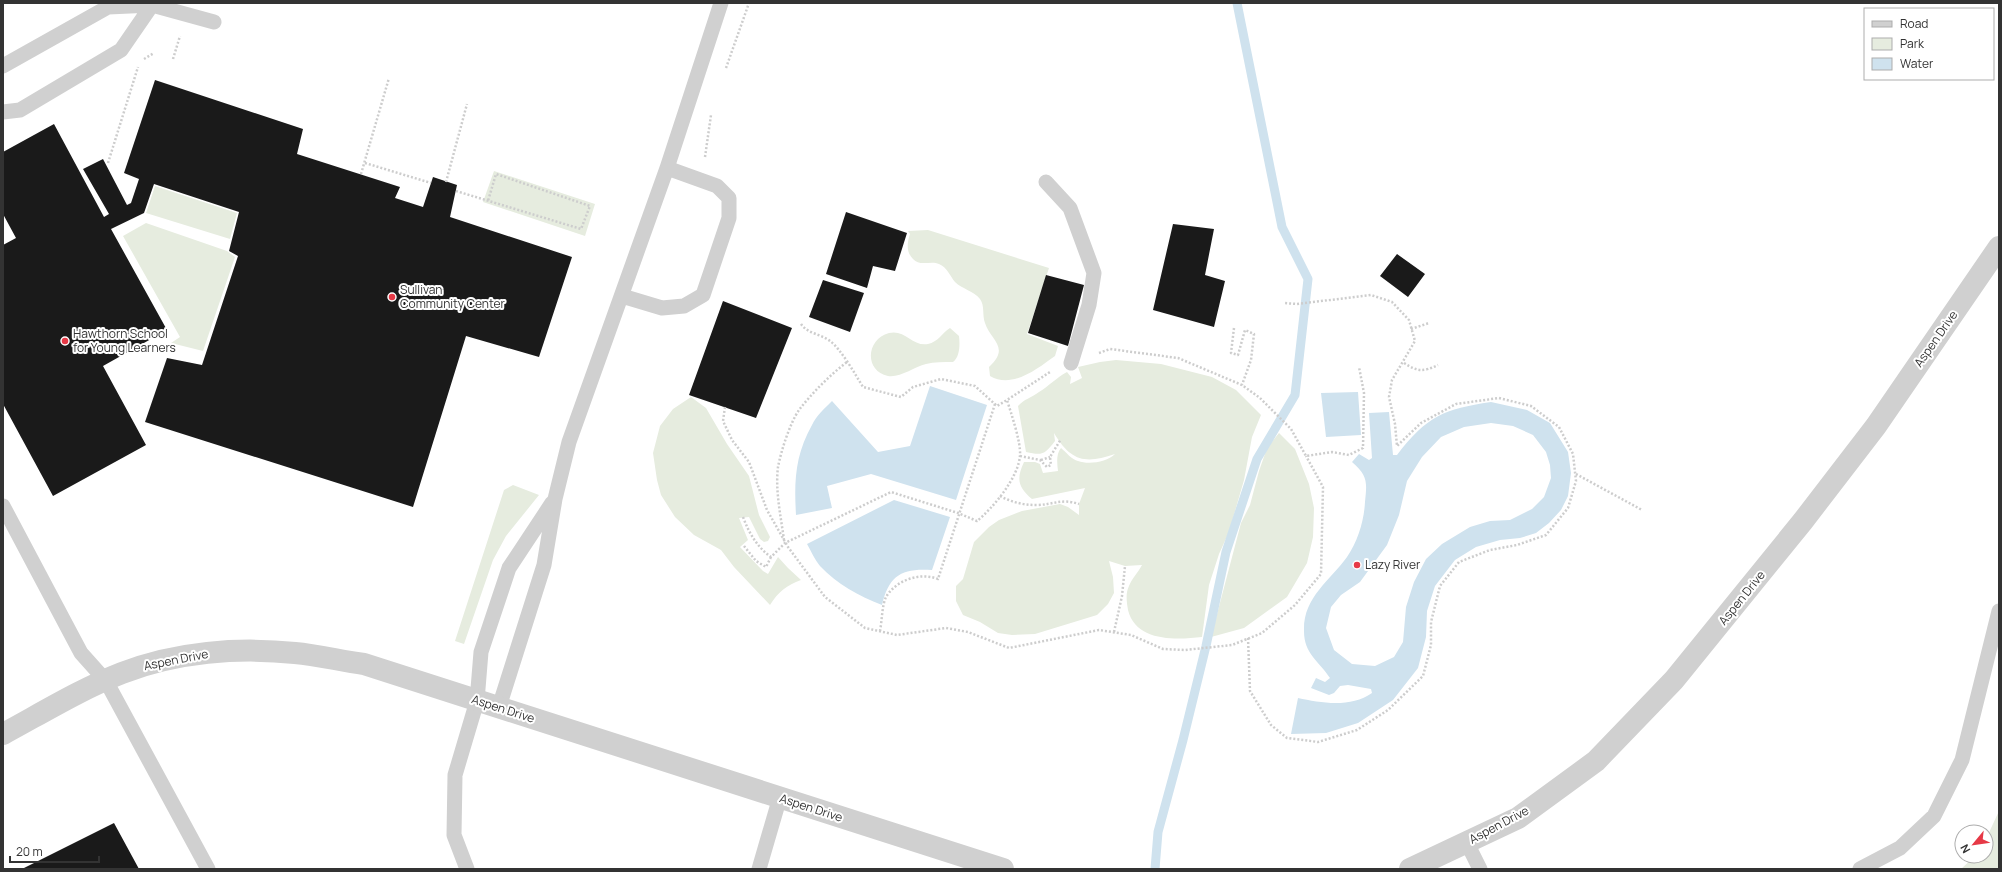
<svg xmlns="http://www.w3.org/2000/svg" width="2002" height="872" viewBox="0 0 2002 872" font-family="Manrope,sans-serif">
<rect width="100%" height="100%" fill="#fff"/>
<!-- green -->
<path fill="#e6ecdf" d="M494,171L595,204L585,236L483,202Z
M155,186L237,213L230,239L146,213Z
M146,223L227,251L235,257L203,351L171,343L180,337L123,236Z
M928,230L1049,268L1027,334L1058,346L1055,356C1037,369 1012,389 990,376L989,367C1011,347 990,340 985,323C982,315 985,306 980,299C974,291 962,289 955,282C950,276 947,267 939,264C931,260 920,267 913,259C906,252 907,243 910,234L908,231Z
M950,328L959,336C960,344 960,357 953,362C944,362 934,362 926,364C914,367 900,378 888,376C864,371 866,339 889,333C905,329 913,347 928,344C938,342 942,333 950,328Z
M1116,360L1161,364L1212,377L1236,390L1261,415L1252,437L1244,480L1229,532L1219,554L1209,585L1202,637C1176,640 1136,642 1128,610C1127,603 1125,594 1129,586C1132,578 1138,573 1142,565L1125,566L1109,561L1113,577L1114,593L1108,604L1097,615L1035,634L1012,635L998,633L980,622L963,615L956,601V586L963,579L974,542L989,527L999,520L1022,511L1060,504L1068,507L1079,515V504L1085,488L1032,499C1018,487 1016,479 1024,462H1035L1040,464L1043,473L1058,471C1057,463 1056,454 1061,448C1066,452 1072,460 1078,461C1089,465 1107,462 1115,454C1086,464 1071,462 1054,433L1055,441C1045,454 1043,456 1026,452L1018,406C1024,399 1031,398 1039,392C1049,386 1056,378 1067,372L1071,377L1070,384L1082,378L1078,367L1100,362Z
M691,397L706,408L727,444L749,476L759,515L770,537L768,541L764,542L760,539L749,517L739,518L748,540L740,547L763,571L768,574L778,557L788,568L801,580C787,585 778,592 770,605L734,567L721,550L694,535L675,517L661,495L657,480L653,453L660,426L673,409Z
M1279,433L1295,449L1309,484L1314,508L1313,537L1307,563L1287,597L1244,628L1211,637L1241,523L1250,505L1259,471L1267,448Z
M513,485L539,495L506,536L493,560L464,644L455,641L504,490Z
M1999,811V869H1961L1975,856H1986V839Z"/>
<!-- water -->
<path fill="#cfe2ee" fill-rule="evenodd" d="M930,386L987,405L956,500L871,474L827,486L832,508L796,515C794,482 795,455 812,425C816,416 825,408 832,401L878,452L910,446Z
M1358,392L1361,435L1326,437L1321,393Z
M1491,402L1527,410L1550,423L1568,452L1571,473L1568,496L1561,510L1549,523L1536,533L1520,538L1500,540L1476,547L1455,560L1435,586L1427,611L1426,637L1418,668L1393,700L1358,723L1326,733L1291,734L1298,698C1321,703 1351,708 1372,693L1371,689L1348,685L1340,686L1334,693L1329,695L1311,688L1316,678L1325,682L1330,678C1319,661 1304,654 1304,631C1303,597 1330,581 1347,557C1358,541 1364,521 1365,502C1367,482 1368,476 1352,462L1359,454L1369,460L1372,458L1369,413L1389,412L1393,455H1397C1427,416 1444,409 1491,402ZM1491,423L1513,426L1533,435L1546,452L1550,465L1551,478L1544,497L1532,509L1510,520L1490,521L1470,527L1442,544L1426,559L1414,582L1406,607L1403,642L1394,657L1375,666L1352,664L1334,650L1326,628L1331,607L1341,595L1360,582L1387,545L1399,515L1407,481L1422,457L1441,437L1464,427Z
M894,500L950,517L932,570C902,568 889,575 882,605C859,596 837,584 820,566C815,560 811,551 807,544Z"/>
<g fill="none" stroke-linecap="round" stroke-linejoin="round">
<!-- stream -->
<path stroke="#cfe2ee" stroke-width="9" d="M1155,869L1158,832L1183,740L1206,646L1226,552L1257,459L1295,395L1308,279L1282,227L1237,3"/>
</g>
<!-- building -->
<path fill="#1a1a1a" d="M155,80L303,129L297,154L400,187L395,198L423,207L433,177L457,185L450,217L572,257L539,357L466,336L413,507L145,422L167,358L202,365L238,256L229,251L239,212L154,184L144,213L111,229L167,330L103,366L146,445L53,496L3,404V245L16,238L3,214V152L54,124L104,217L109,214L83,169L103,159L127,205L131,203L139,179L124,173Z
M846,212L907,233L895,271L873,266L867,288L826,274Z
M1173,224L1214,229L1205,275L1225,281L1214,327L1153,310Z
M1397,254L1425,274L1408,297L1380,276Z
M1046,275L1084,285L1068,346L1028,333Z
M823,280L864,293L850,332L809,317Z
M723,301L792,328L756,418L689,395Z
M114,823L139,869H22Z"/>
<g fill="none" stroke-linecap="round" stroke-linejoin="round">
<!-- path -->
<path stroke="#cdcdcd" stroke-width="2.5" stroke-dasharray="2 2" stroke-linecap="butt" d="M144,59L154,53
M173,59L180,36
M726,68L749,3
M705,157L711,115
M108,163L138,67
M365,163L431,183
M361,174L389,78
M446,182L467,104
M456,191L581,229L590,206L496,174L488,201
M801,324C808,334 821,334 830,341C841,349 855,374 863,387L901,397L913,387L941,379L975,386L997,406L1007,400
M1234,328L1231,353L1238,355L1245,330L1254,334L1251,360L1242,385
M1411,329L1429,323
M1099,353L1110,349L1178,358L1242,385L1260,398L1291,429L1306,456L1332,452L1349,455L1363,448L1364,393L1359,367
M1404,363C1418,372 1423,372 1438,365
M725,407L723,421L732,440L749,462L767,510L788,547L825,597L865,628L897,635L946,628L968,632L1009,648L1099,630L1131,635L1163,649L1185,650L1232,645L1262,633L1295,605L1321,574L1323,487L1306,456
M1020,456L1040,460L1047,467L1051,465L1050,457L1061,439
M1041,460L1050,457
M1576,474L1642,510
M1000,496C1011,502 1023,505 1036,505C1053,505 1061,498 1079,504
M743,517C749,533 757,547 771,557L785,543L891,492L958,513L977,521C993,508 1019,477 1020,455C1021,442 1011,413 1007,400L1050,372
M784,540C781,517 775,491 778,467C781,451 790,423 799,410C812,393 830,375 847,362
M744,546L756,561L766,567L771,557
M880,631C882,621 882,605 886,597C896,580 920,572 938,579L995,404
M1114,632L1122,596L1125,566
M1248,638L1250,691L1271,725L1287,738L1318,742L1357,730L1388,710L1423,676L1431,645V622L1440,586L1459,562L1490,550L1517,545L1546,535L1568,508L1576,481L1573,454L1559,427L1531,406L1499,398L1456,404L1421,423L1397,446L1395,424L1389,397L1392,380L1415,341L1409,320L1392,302L1371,295L1297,304L1284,303"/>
<!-- service -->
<path stroke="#d0d0d0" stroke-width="15" d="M3,66L108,7L152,5L214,22
M3,112L20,110L121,50L152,5
M1046,182L1070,208L1094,273L1089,305L1071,363
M622,296L662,308L684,306L703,295L729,218V198L717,186L667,168
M3,506L81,653L106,681L208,869
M499,707L544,565L555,499L569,442L667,168L721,3
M1467,843L1480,869
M467,869L454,835L455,775L477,701L481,652L509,568L552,503
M759,869L780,797
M1860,869L1900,848L1934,816L1962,760L1999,611"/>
<!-- tertiary -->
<path stroke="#d0d0d0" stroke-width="22" d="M3,734C42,713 81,689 122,673C176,652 238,647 295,653C318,655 341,661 364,664L1003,869
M1410,869L1518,818L1596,761L1674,680L1803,521L1876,426L1999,247"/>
</g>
<!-- markers -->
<g fill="#e63946" stroke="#fff" stroke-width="1.5">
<circle cx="392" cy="297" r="4"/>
<circle cx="65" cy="341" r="4"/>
<circle cx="1357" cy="565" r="4"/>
</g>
<g text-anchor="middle" stroke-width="4" stroke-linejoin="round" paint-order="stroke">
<!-- poi labels -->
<g font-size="12" fill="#333" stroke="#fff" text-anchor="start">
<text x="400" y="294">Sullivan<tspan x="400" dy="14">Community Center</tspan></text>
<text x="73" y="338">Hawthorn School<tspan x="73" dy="14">for Young Learners</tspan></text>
<text x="1365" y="569">Lazy River</text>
</g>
<!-- street labels -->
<g font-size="12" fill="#333" stroke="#fff">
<text transform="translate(1936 339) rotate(-55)" y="4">Aspen Drive</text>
<text transform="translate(1742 598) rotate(-51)" y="4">Aspen Drive</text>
<text transform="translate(176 660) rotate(-11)" y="4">Aspen Drive</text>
<text transform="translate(503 709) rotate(18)" y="4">Aspen Drive</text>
<text transform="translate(811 808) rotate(18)" y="4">Aspen Drive</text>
<text transform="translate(1499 825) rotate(-28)" y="4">Aspen Drive</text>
</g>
</g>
<!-- border -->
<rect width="2002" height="872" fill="none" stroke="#333333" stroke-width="8"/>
<!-- legend -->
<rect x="1864" y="8" width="130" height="72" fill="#ffffff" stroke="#adadad"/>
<rect x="1872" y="21" width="20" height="6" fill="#d0d0d0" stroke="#adadad"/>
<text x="1900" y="28" font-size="12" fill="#333333">Road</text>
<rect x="1872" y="38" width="20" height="12" fill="#e6ecdf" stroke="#adadad"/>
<text x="1900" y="48" font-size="12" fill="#333333">Park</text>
<rect x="1872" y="58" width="20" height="12" fill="#cfe2ee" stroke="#adadad"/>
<text x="1900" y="68" font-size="12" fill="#333333">Water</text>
<!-- north arrow -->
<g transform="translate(1974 844) rotate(241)"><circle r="19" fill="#ffffff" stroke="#adadad"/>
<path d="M0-3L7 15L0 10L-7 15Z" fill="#e63946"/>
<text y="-6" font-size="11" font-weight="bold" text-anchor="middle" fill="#333333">N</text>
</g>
<!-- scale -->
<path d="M10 856v6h89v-6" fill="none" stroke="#333333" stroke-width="2"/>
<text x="16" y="856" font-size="12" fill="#333333" stroke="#ffffff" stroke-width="3" paint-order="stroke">20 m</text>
</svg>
